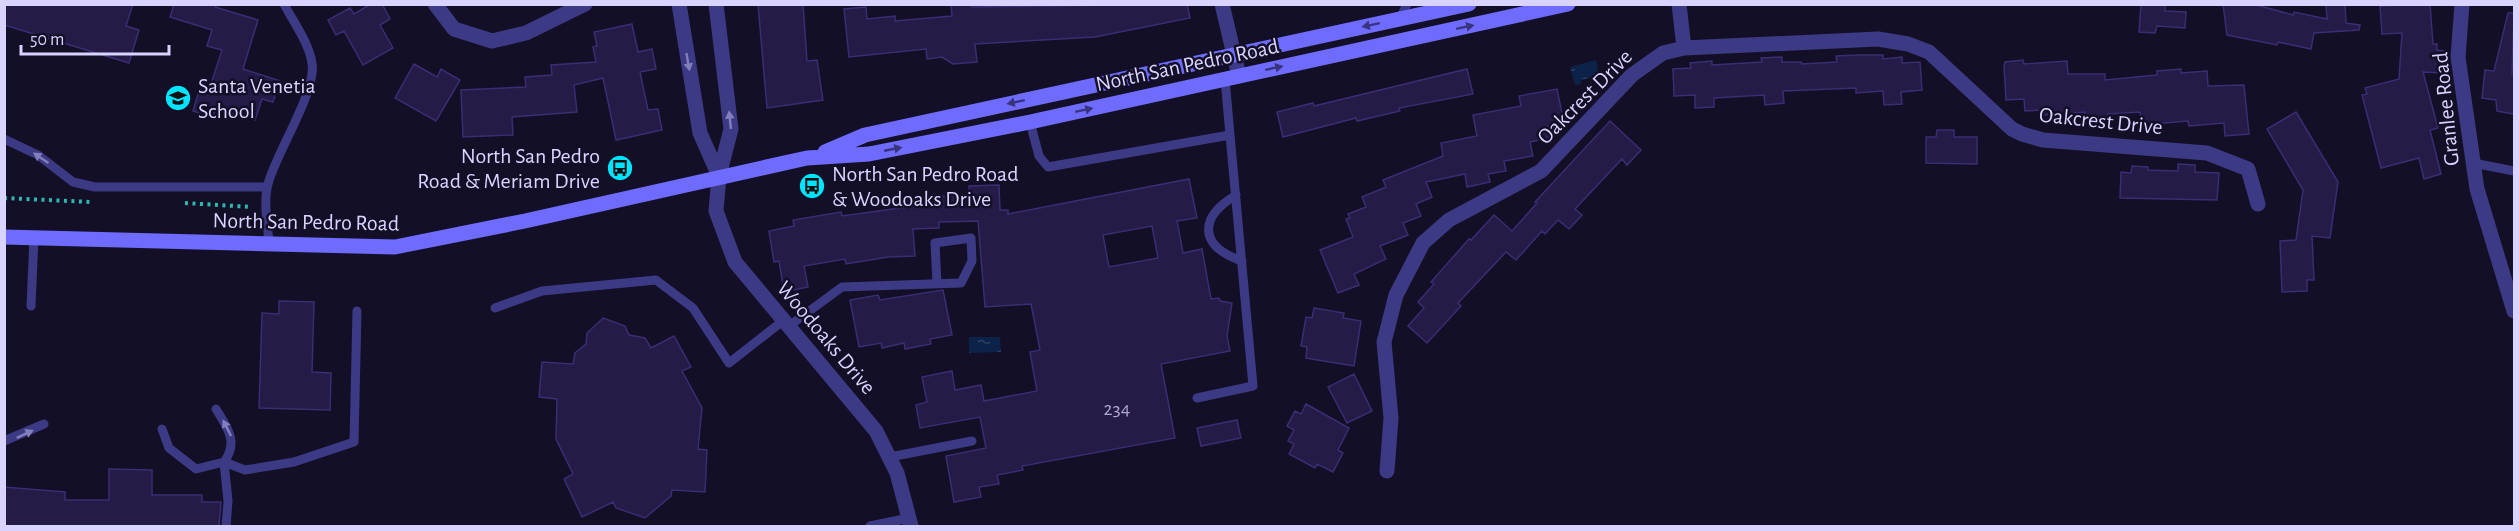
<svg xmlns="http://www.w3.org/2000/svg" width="2519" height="531" viewBox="0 0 2519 531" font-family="'Alegreya Sans',sans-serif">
<defs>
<pattern id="water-ripples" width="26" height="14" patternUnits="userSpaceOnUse" patternTransform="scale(1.5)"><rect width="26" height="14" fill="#0c2248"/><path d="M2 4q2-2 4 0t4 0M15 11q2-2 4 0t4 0" fill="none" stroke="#2f4163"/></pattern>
</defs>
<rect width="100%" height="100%" fill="#130f26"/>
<!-- water -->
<path fill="url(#water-ripples)" d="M1596,60L1599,75L1581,80V84L1575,85L1570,67Z
M969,337H1000L1001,352L969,353Z"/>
<!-- building -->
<path fill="#241b47" stroke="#3b2d73" stroke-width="1.5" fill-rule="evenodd" d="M4,4H133L126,26L139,30L129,63L4,25Z
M174,4H216L215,7L258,20L243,69L280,81L273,102L262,99L255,120L216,108L213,117L193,111L202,81L211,84L222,50L207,46L212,30L170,17Z
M371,4H382L390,19L380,25L393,48L363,65L344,31L336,35L328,20L350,8L354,14Z
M758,4H803L807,61L817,60L823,100L767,108Z
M951,4H972V7L1187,4L1190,18L1095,37L975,44L977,62L953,64L942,57L927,59L926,49L849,57L844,9L866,7L867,19L895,16V21L952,16Z
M2141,4H2165V11L2186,12L2185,28L2157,26L2155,33L2139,32Z
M2223,4H2253L2293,15L2294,12L2327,19L2326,4H2345L2346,23L2360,25L2359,30L2314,33L2311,49L2278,42L2277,45L2227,35Z
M2430,4L2433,44H2437V50L2444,51L2442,73L2423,72L2438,128L2430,130L2441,174L2424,179L2419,158L2381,168L2362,95L2367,94L2365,88L2399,79L2402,33L2382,34L2380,6Z
M2508,13H2514L2512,74H2514V114L2497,111L2496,100L2482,98L2485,70L2494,71Z
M632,24L638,52L652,49L656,69L640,72L648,110L658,109L662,130L616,140L603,78L574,85L577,112L512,117L513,135L463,137L461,90L526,87L525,77L552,75L551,65L596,62L593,47L597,46L594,32Z
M1857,55H1883V59L1902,57V63L1920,62L1922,90L1901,92L1902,104L1884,105L1883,91L1856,93V88L1783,91L1784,103L1765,105L1764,95L1714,98V107L1695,108V95L1674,96L1673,69L1691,68L1690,63L1712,61V65L1762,62L1761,58L1782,57V62H1801L1802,64L1837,62L1836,56Z
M2023,60L2024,64L2067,61L2068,74H2105V80L2157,75V71L2181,69V73L2207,71L2208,86L2244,85L2249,134L2225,136L2224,123L2189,126L2188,121L2141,125L2140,112L2108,114L2109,122L2086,124L2085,112L2044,115L2043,110L2025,111L2024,99L2006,100L2004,66L2005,62Z
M414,64L437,77L441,69L460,80L436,121L395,98Z
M1467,69L1473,94L1399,108L1400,111L1357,121L1356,118L1283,137L1277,112L1313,103L1314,106Z
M1557,89L1564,123L1546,127L1549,138L1530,142L1533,156L1504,161L1506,171L1488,174L1490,182L1467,187L1465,174L1426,182L1432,197L1416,204L1421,216L1403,223L1408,235L1380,246L1386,259L1354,274L1359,285L1338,293L1320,250L1353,237L1346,219L1350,218L1348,214L1366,207L1362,197L1386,187L1383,180L1443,156L1441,143L1477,136L1473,115L1521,106L1519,96Z
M2296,112L2338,182L2330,238L2312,236L2314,280H2307V291L2282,292L2280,241L2296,240L2303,190L2267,129Z
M1610,121L1641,150L1627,165L1622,159L1575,209L1582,215L1569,229L1558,220L1545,234L1542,231L1516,260L1506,252L1458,303L1461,306L1427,343L1408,326L1424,308L1418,302L1434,284L1431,282L1469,239L1471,240L1494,215L1512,231L1537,203L1535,202Z
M1937,130H1954V137H1977V164L1926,163V137H1936Z
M2178,164L2195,165V172L2219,173L2217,200L2120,198L2121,172L2131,173L2132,166L2148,167V170L2178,171Z
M1189,179L1197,218L1177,221L1183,253L1202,249L1211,299L1219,298L1220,301L1232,303L1227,336L1230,351L1161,364L1175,438L1022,466L1023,470L997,475L999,484L979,487L981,497L954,502L946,456L986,448L980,417L920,428L916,405L927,402L922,377L952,371L955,390L981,385L984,401L1037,391L1030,352L1040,350L1031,304L985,307L978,221L939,222V228L913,229L915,256L888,257L846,264L845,259L804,266L808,287L784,292L779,261L774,262L769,231L794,226L793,220L841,212L842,216L907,207L906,198L969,195V186L999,185L1000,210H1008V214ZM1152,226L1158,258L1109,267L1103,235Z
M943,290L952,335L930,339L931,344L905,349L904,343L882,348L881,343L859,347L850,300L878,295L880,300Z
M279,301L314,302L312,372L331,373L330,410L259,408L262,313L279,314Z
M1314,308L1344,313L1343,318L1361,321L1354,366L1306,358L1307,347L1301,346L1306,317L1312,318Z
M603,318L625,326L629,335L645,338L651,348L674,336L691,367L682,371L702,408L698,449L707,450L705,492L672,490L671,496L645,518L616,508L613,502L582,517L564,479L573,474L556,439L557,399L539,397L542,362L573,364L575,353L586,344L587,333Z
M1354,374L1372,411L1347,423L1328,387Z
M1306,404L1349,428L1338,450L1343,453L1333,472L1317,464L1315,468L1289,454L1294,444L1288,441L1294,430L1287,426L1295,411L1301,414Z
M1237,420L1241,438L1201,446L1197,428Z
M109,469L152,470V495H202V502H221L219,526H4V487L65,492V500H109Z"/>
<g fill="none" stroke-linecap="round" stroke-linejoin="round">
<!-- path -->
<path stroke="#2fb8b0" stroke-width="4" stroke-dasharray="3 4.5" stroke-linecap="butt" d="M4,198L91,202
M185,203L252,207"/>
<!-- lane -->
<path stroke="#3d3a85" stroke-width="9" d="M1400,19L1407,4
M1030,122L1039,156L1048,167L1230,135L1225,79
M4,139L38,155L73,182L95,187H267
M2473,163L2514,171
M1236,195C1198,218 1199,246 1242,261
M269,244C268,226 263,202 268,184C276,153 317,91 312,63C309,43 294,23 284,4
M31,306L34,238
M495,308L542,291L656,280L693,308L729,363L784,320
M789,326L842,287L961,283L972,261L971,238L935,243L937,284
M1197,398L1253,386L1230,135
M162,429L169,448L196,469L224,462C239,442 227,427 216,409
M4,441L44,424
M890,457L972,441
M226,526L228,501L224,462L245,470L294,462L354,442L357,311
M870,526L909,518"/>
<!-- street -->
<path stroke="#3d3a85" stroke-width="15" d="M435,4L454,29L492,41L526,33L585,4
M679,4L700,133L719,176
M716,4L731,129L719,176L716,211L735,262L876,431L897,473L911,526
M1222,4L1239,76
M1679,4L1684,48
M2462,4L2458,57L2477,189L2514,311
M1387,471L1391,418L1384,342L1396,295L1423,243L1449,220L1541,171L1632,75L1663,53L1684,48L1878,39L1908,44L1929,52L2012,129L2022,134L2043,140L2207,153L2248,169L2258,204"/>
<!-- secondary -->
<path stroke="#6f6bff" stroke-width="15" d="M825,152L865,135L1469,4
M4,237L395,247L525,221L807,158L869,154L1030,122L1568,4"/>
</g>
<!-- one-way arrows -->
<defs><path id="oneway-solid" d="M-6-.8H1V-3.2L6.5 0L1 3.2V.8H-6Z" transform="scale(1.5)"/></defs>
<g fill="#38347d">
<use href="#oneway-solid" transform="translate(1371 25) rotate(168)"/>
<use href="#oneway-solid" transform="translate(1465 27) rotate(-12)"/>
<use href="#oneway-solid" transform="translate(1274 68) rotate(-12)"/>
<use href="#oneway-solid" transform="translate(1016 102) rotate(168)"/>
<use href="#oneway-solid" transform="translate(1084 110) rotate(-12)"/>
<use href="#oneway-solid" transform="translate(893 149) rotate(-11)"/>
</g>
<g fill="#837fbc">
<use href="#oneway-solid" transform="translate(688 62) rotate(80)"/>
<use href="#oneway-solid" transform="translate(730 120) rotate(-96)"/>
<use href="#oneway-solid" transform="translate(41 158) rotate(-146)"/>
<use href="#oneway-solid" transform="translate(227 428) rotate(-117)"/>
<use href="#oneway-solid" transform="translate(25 434) rotate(-25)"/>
</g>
<!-- icons -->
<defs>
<g id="school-disc" transform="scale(1.35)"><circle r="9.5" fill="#00e5ff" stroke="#130f26"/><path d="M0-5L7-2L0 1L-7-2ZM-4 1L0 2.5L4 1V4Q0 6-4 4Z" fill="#111"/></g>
<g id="bus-disc" transform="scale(1.35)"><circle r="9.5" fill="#00e5ff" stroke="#130f26"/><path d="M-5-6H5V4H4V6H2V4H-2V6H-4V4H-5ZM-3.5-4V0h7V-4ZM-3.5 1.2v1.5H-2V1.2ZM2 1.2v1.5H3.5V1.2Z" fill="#111"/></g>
</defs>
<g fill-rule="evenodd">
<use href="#school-disc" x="178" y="98"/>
<use href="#bus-disc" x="620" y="168"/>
<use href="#bus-disc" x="812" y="186"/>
</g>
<g text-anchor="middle" stroke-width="5" stroke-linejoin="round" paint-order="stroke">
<!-- number labels -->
<g font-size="20" fill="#aca6d1">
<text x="1117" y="415">234</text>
</g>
<!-- street labels -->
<g font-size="22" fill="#d9d4ff" stroke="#130f26">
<text transform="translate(1187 64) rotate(-12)" y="8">North San Pedro Road</text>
<text transform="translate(1584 96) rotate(-45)" y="8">Oakcrest Drive</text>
<text transform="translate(2445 109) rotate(-96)" y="8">Granlee Road</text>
<text transform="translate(2101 120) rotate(6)" y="8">Oakcrest Drive</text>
<text transform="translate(306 221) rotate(1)" y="8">North San Pedro Road</text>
<text transform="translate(827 337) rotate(50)" y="8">Woodoaks Drive</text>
</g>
<!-- poi labels -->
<g font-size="22" fill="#d9d4ff" stroke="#130f26" text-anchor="start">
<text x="198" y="93">Santa Venetia<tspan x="198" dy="25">School</tspan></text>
<text x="600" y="163" text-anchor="end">North San Pedro<tspan x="600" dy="25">Road &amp; Meriam Drive</tspan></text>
<text x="832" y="181">North San Pedro Road<tspan x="832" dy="25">&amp; Woodoaks Drive</tspan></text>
</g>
</g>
<!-- border -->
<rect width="2519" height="531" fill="none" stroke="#d9d4ff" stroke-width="12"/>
<!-- scale -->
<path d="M21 45v9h148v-9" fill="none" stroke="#d9d4ff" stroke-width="3"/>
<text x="30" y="45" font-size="18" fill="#d9d4ff" stroke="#130f26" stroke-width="4.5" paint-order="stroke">50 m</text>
</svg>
